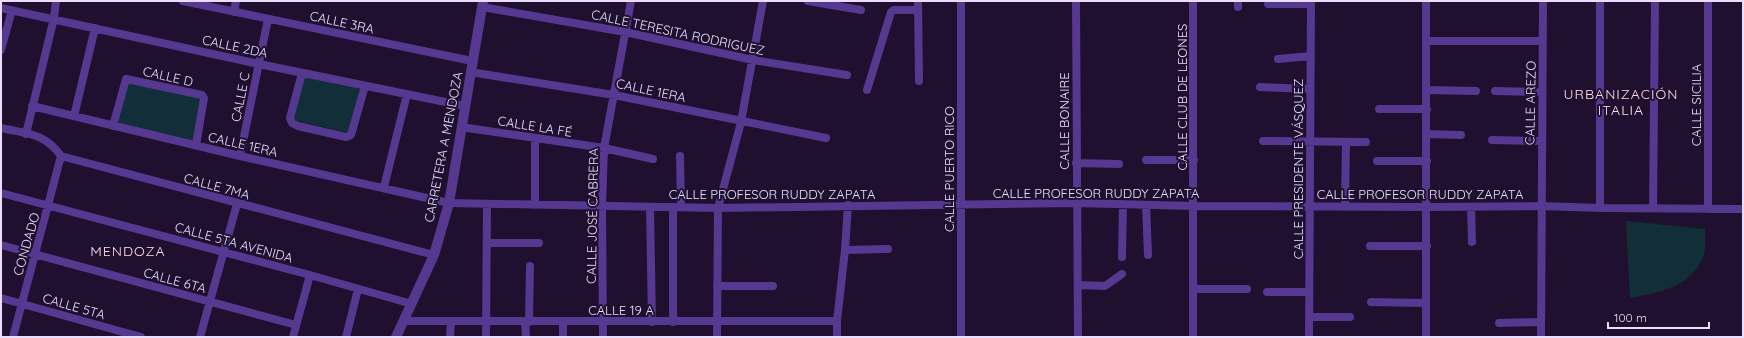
<svg xmlns="http://www.w3.org/2000/svg" width="1744" height="338" viewBox="0 0 1744 338" font-family="Quicksand,sans-serif">
<rect width="100%" height="100%" fill="#1e102e"/>
<!-- green -->
<path fill="#122f39" d="M304,77L360,89L350,133L293,120Z
M127,81L200,97L193,141L115,122Z
M1626,221L1705,229C1705,236 1706,247 1704,254C1694,286 1659,293 1630,298Z"/>
<g fill="none" stroke-linecap="round" stroke-linejoin="round">
<!-- minor -->
<path stroke="#553890" stroke-width="8" d="M183,1L472,61
M808,1L861,10
M918,1L919,81
M1076,1L1078,337
M1238,1V7
M1268,4H1311
M482,7L625,32L753,60L847,75
M1,8L259,64L465,106
M234,12L236,1
M1427,41H1542
M1,50L12,10
M1278,59L1311,56
M470,72L614,95L826,138
M302,73L290,118L292,123L298,126L346,137L351,135L365,86
M1260,87L1310,89
M867,90L891,12L894,10H918
M1427,90L1476,91
M1495,91L1542,92
M32,106L240,156L449,203L718,208L1076,203L1194,206L1427,207L1541,206L1600,208L1743,209
M1379,109H1427
M74,116L95,28
M113,126L126,79L202,95L204,98L196,145
M461,127L604,148L653,159
M1,128C28,134 45,133 61,156L434,255
M26,134L54,18L56,1
M1427,134L1461,135
M1492,140L1541,141
M1263,141L1366,142
M240,156L268,19
M680,156L681,207
M1146,160H1194
M1377,161H1427
M1076,163L1119,164
M384,187L407,94
M1,193L310,275L412,304
M535,205V138
M1146,205L1148,255
M1345,206L1346,142
M650,207L652,322
M1471,207L1472,242
M1600,208V1
M1653,208L1655,1
M1708,209V1
M487,243H539
M1,245L296,325
M1370,246H1427
M845,250L888,249
M1122,257L1123,204
M1078,285L1105,286L1122,274
M717,286H773
M1194,289H1247
M1267,292H1309
M1,298L141,337
M1371,302L1426,303
M1309,317H1350
M404,321H837
M525,322L526,337
M529,322L530,266
M673,322V207
M1499,323L1541,322
M13,337L61,156
M200,337L237,204
M293,337L310,275
M346,337L358,289
M450,337L451,322
M486,337L487,204
M563,337V322
M603,337L602,206L604,148L631,1
M717,337L718,208L741,122L763,1
M837,337V321L845,250L848,205
M961,337V1
M1193,337V1
M1309,337L1311,1
M1426,337V1
M1541,337L1543,1"/>
<!-- tertiary -->
<path stroke="#553890" stroke-width="10" d="M396,337L434,255L449,203L483,1"/>
</g>
<g text-anchor="middle" stroke-width="4" stroke-linejoin="round" paint-order="stroke">
<!-- street labels -->
<g font-size="13" fill="#ebddff" stroke="#1e102e">
<text transform="translate(342 22) rotate(12)" y="5">CALLE 3RA</text>
<text transform="translate(678 32) rotate(12)" y="5">CALLE TERESITA RODRIGUEZ</text>
<text transform="translate(235 46) rotate(12)" y="5">CALLE 2DA</text>
<text transform="translate(168 76) rotate(13)" y="5">CALLE D</text>
<text transform="translate(651 90) rotate(12)" y="5">CALLE 1ERA</text>
<text transform="translate(240 97) rotate(-79)" y="5">CALLE C</text>
<text transform="translate(1182 97) rotate(-90)" y="5">CALLE CLUB DE LEONES</text>
<text transform="translate(1530 103) rotate(-89)" y="5">CALLE AREZO</text>
<text transform="translate(1696 105) rotate(-90)" y="5">CALLE SICILIA</text>
<text transform="translate(1064 121) rotate(-90)" y="5">CALLE BONAIRE</text>
<text transform="translate(535 126) rotate(9)" y="5">CALLE LA FÉ</text>
<text transform="translate(243 144) rotate(13)" y="5">CALLE 1ERA</text>
<text transform="translate(443 147) rotate(-79)" y="5">CARRETERA A MENDOZA</text>
<text transform="translate(949 169) rotate(-90)" y="5">CALLE PUERTO RICO</text>
<text transform="translate(1298 169) rotate(-90)" y="5">CALLE PRESIDENTE VÁSQUEZ</text>
<text transform="translate(217 186) rotate(15)" y="5">CALLE 7MA</text>
<text x="1096" y="198">CALLE PROFESOR RUDDY ZAPATA</text>
<text x="772" y="199">CALLE PROFESOR RUDDY ZAPATA</text>
<text x="1420" y="199">CALLE PROFESOR RUDDY ZAPATA</text>
<text transform="translate(592 216) rotate(-89)" y="5">CALLE JOSÉ CABRERA</text>
<text transform="translate(234 242) rotate(15)" y="5">CALLE 5TA AVENIDA</text>
<text transform="translate(26 244) rotate(-74)" y="5">CONDADO</text>
<text transform="translate(175 280) rotate(15)" y="5">CALLE 6TA</text>
<text transform="translate(74 306) rotate(16)" y="5">CALLE 5TA</text>
<text x="621" y="315">CALLE 19 A</text>
</g>
<!-- neighbourhood labels -->
<g font-size="14" letter-spacing="1" fill="#ffdfea" stroke="#1e102e">
<text x="1621" y="99">URBANIZACIÓN<tspan x="1621" dy="16">ITALIA</tspan></text>
<text x="128" y="256">MENDOZA</text>
</g>
</g>
<!-- border -->
<rect width="1744" height="338" fill="none" stroke="#ebddff" stroke-width="4"/>
<!-- scale -->
<path d="M1608 322v6h101v-6" fill="none" stroke="#ebddff" stroke-width="2"/>
<text x="1614" y="322" font-size="12" fill="#ebddff" stroke="#1e102e" stroke-width="3" paint-order="stroke">100 m</text>
</svg>
